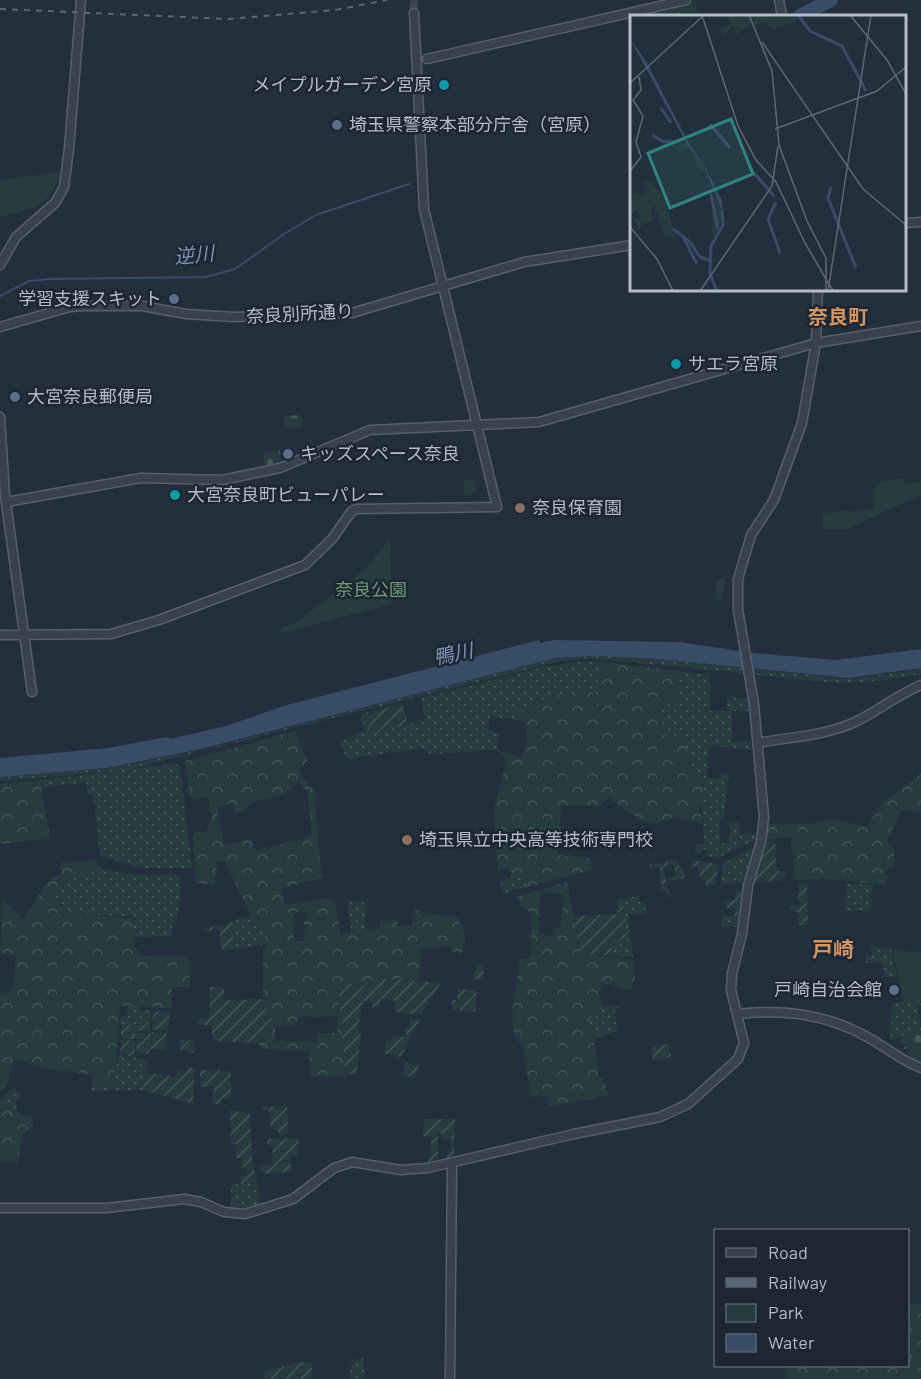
<svg xmlns="http://www.w3.org/2000/svg" width="921" height="1379" viewBox="0 0 921 1379" font-family="Barlow,'Noto Sans JP',sans-serif">
<defs>
<pattern id="grass-dots" width="8" height="8" patternUnits="userSpaceOnUse" patternTransform="scale(1.5)"><rect width="8" height="8" fill="#263c3f"/><path d="M2 2h.1M6 6h.1" fill="none" stroke="#435659" stroke-width="1.8" stroke-linecap="round"/></pattern>
<pattern id="forest-crowns" width="20" height="18" patternUnits="userSpaceOnUse" patternTransform="scale(1.5)"><rect width="20" height="18" fill="#263c3f"/><path d="M2 6a3 3 0 1 1 6 0M12 15a3 3 0 1 1 6 0" fill="none" stroke="#435659"/></pattern>
<pattern id="cemetery-stones" width="16" height="16" patternUnits="userSpaceOnUse" patternTransform="scale(1.5)"><rect width="16" height="16" fill="#263c3f"/><path d="M2 7V4a2 2 0 0 1 4 0v3zM10 15v-3a2 2 0 0 1 4 0v3z" fill="#435659"/></pattern>
<pattern id="garden-furrows" width="10" height="10" patternUnits="userSpaceOnUse" patternTransform="scale(1.5)"><rect width="10" height="10" fill="#263c3f"/><path d="M-1 1l2-2M0 10L10 0M9 11l2-2" fill="none" stroke="#435659"/></pattern>
</defs>
<rect width="100%" height="100%" fill="#242f3e"/>
<!-- grass -->
<path fill="url(#grass-dots)" d="M594,656L659,659L850,679L921,669V674L879,681L837,683L620,661L587,659L561,661L130,769L176,764L180,767L192,868H142L100,856L93,794H88L86,782L41,788L40,780L117,771L0,781V777L105,769L201,750L545,660Z
M585,661L602,662L598,691L604,707L599,710L572,695L567,697L557,694L514,712L516,720L490,717L488,730L499,734L497,750L430,754L422,748L347,759L339,741L365,731L361,714L366,713L371,735L425,719L421,698L544,667Z
M678,671L710,675V711H727V696L747,699L749,711H732V742H751V750L709,745L707,777L719,779L720,774L729,772L724,817L720,820V843H729L730,822L740,823L739,833L758,834L757,839L718,858L706,856L707,850L703,849L701,854L695,853L696,844H703C707,831 696,771 689,758C684,748 667,741 663,732C661,725 661,716 659,709L667,702L678,703Z
M751,848L754,850L743,883L721,884L724,863Z
M97,867L135,875L179,874C181,887 181,900 178,914C176,923 171,929 172,936L132,937L133,917L129,916L69,914L56,901V892L69,879Z
M526,876L528,887L503,893L500,881Z
M847,884L873,885L870,911H844Z
M639,896L640,903H645L646,914H628L633,957L612,956L609,940L627,938L622,899Z
M347,901L365,902L366,932H351Z
M251,915L266,931L267,944L235,949L232,921Z
M725,916H738L737,927L721,926V918Z
M871,946L891,949L897,976L886,978L882,962L865,963L866,955H872Z
M921,999V1005L918,1006L921,1030L890,1040L892,1003Z
M128,1006H140L139,1010H151L150,1025L119,1024L120,1017L127,1016Z
M600,1006H621V1008L615,1009L617,1031C606,1036 599,1037 590,1028L589,1020Z
M118,1055L148,1060L143,1090L91,1091L92,1084H114Z
M12,1088L20,1092V1098H17V1114L0,1104V1099Z
M231,1184H258L260,1204L247,1209L231,1208Z
M363,1358L365,1379H349L352,1360Z"/>
<!-- forest -->
<path fill="url(#forest-crowns)" fill-rule="evenodd" d="M602,662L678,671V703L667,702L659,709L664,734L671,738L683,737L689,757L694,760L690,763L696,775H701L703,800L699,806L703,824L676,817L657,823L640,820L609,798L600,806H561L558,855L589,858L592,870L528,887L526,876L511,879L509,868L498,871L494,809L507,760L496,749L521,758L527,740L525,722L516,720L514,712L557,694L567,697L591,690L599,710L604,708L598,691Z
M295,731L308,760L298,770L318,796L315,802L321,872L325,878L281,888L285,905L329,898L335,904L341,935L380,927V921L398,920V926H412L413,910L458,918L466,938L461,954L451,951V946L422,949L418,981L372,978L370,986L338,982L345,1075L310,1076L309,1051L264,1049L258,1043L259,1033H275V1041L316,1042L317,1033H337V1016L299,1017L295,1026L275,1025L276,1019H270L263,1005V949L267,948L265,931L251,915L225,862L217,861L215,885L196,883L193,837L194,832H207L212,813L209,811V797L190,799L185,761ZM298,782L307,791L312,834L305,839L255,850L251,839L224,845L217,807L232,803L234,813L245,811L252,802L286,794ZM297,912H307V921H304L305,941H294L293,915Z
M921,774V813L902,809L887,841L894,849V868L889,867L885,873L887,885L824,879L795,880L791,837L767,840L769,824H811L828,819L868,826L881,804Z
M40,780L50,839L0,844V784Z
M98,860L97,867L69,879L56,892V901L69,914L132,918L134,947L142,956L189,957L190,987H172V1008L120,1006L114,1084H92L93,1075L43,1068L14,1059L8,1082L0,1092V992L7,993L13,988L16,955L0,953L3,899L23,920L49,879L61,874V863Z
M567,882L581,954L634,960L635,979L632,983V990C621,991 614,982 603,985L600,992L602,1006L589,1020C590,1033 595,1030 604,1036L594,1040L599,1078L603,1077L608,1095L548,1107L547,1096L531,1097L522,1045C502,1028 519,982 520,959H528L531,955V913L519,904L517,897ZM540,892L564,895L560,928H555L553,936L539,934Z
M0,1104C16,1110 14,1115 33,1117V1128L22,1135L18,1163L14,1161L0,1162Z
M908,1304H921V1379H787L785,1366H908Z"/>
<!-- cemetery -->
<path fill="url(#cemetery-stones)" d="M301,415L302,427L285,428L284,416Z
M280,450L281,462L265,466L263,453Z
M921,1030V1045L904,1049L900,1037Z"/>
<!-- park -->
<path fill="#263c3f" d="M695,1L698,16H639V15Z
M59,172L61,173C48,209 35,207 0,217V180Z
M904,477L906,484L921,481V495L847,529H823L822,513L874,509L875,484Z
M464,480H475L476,494L464,495Z
M390,538L392,604L282,633L281,628L294,624L364,570Z
M725,577L722,601L715,598L717,580Z
M892,950L921,952V999L904,1002Z
M921,1045V1063L910,1058L908,1048Z"/>
<!-- garden -->
<path fill="url(#garden-furrows)" d="M402,703L408,724L370,735L366,713Z
M775,840L777,871H787L783,881L755,882L767,841Z
M677,860L679,866L682,865L685,878L669,881L668,878L676,876L673,864L663,867L670,899H668L667,891H662L659,868L650,869L649,865Z
M691,860L718,864L716,886L706,887L705,880H701L697,866L692,867Z
M798,883H807L808,925H798L799,913L790,910V905H799Z
M741,891L738,916H734V908H727L725,901L735,900V892Z
M622,898L628,939L610,940L612,956L581,954L574,916L618,914L617,899Z
M232,921L235,949L222,951L219,930L206,931V927L222,926Z
M477,964H484L483,980L473,979Z
M372,978L441,983L421,1015L394,1012L395,1001L381,999L379,1008L372,1007V1002L363,1001L358,1031L361,1032L357,1073L345,1075L338,982L370,986Z
M210,987H224V1000L264,999L269,1019L276,1018L275,1033H259L258,1043L213,1041L211,1025H198V1018H209Z
M458,989L477,990L475,1012L452,1010V1000H457Z
M153,1011L170,1012L168,1031L152,1030Z
M410,1018L420,1019L401,1057L384,1054L387,1039L392,1040V1036L406,1037L405,1026H409Z
M121,1024L150,1025V1032L136,1031L135,1039H121Z
M152,1032L167,1033L165,1050L150,1049L149,1054L137,1053L136,1041L148,1040L136,1039L137,1033H151L152,1045Z
M121,1040L135,1041V1057L120,1055Z
M180,1040L194,1041V1053L179,1049Z
M669,1044L671,1057L653,1061L651,1046Z
M406,1063L419,1065L415,1078L402,1076Z
M187,1067L194,1068V1104L143,1090L145,1072L176,1077L177,1070L187,1071Z
M200,1070L231,1071V1098H222L221,1104H212L214,1087H200Z
M287,1106L288,1134L278,1135V1131L270,1128L269,1111H262V1107Z
M230,1110L250,1113L252,1157L257,1183L241,1184L240,1176H247L246,1167H242L241,1158H236V1146L240,1145L231,1144Z
M425,1119H455L454,1157L446,1159V1153L450,1152L451,1139H442L441,1133H438V1161L428,1163L432,1138L423,1136Z
M298,1138L299,1155L290,1156L291,1172L262,1174L261,1166L273,1164L272,1145L267,1146V1139Z
M300,1362L312,1363V1376L309,1379H264L265,1371Z"/>
<!-- water -->
<path fill="#394c67" d="M539,640L540,643L555,640L680,642L752,653L835,660L921,649V668L849,678L659,659L594,656L555,658L201,749L107,768L0,777V758L108,748L167,737L170,739L226,726L283,706Z"/>
<g fill="none" stroke-linecap="round" stroke-linejoin="round">
<!-- stream -->
<path stroke="#394c67" stroke-width="2" d="M0,296L29,281L50,279L206,277L235,269L284,234L316,215L409,184"/>
<!-- river -->
<path stroke="#394c67" stroke-width="14" d="M800,16L831,0"/>
<!-- minor-tunnel -->
<path stroke="#3a4453" stroke-width="8" stroke-dasharray="8 4" stroke-linecap="butt" d="M414,0V13"/>
<!-- minor casing -->
<g stroke="#565f6c" stroke-width="11">
<path id="minor" d="M779,0L782,16
M427,59L686,0
M904,223L921,222
M0,265L16,237L55,203L64,187L69,149L81,0
M0,327L70,307L85,306H142L186,314L233,317L352,313L524,262L632,245
M0,417L5,495L32,692
M6,502L141,478L222,480L280,468L370,430L539,422L816,343L921,326
M0,635L111,634L159,620L305,565L332,539L351,512L356,509L497,507L424,209L414,13
M758,743C789,737 825,736 855,722C878,711 897,695 921,685
M738,1014C785,1009 827,1014 869,1038C887,1048 902,1061 921,1068
M0,1208H107L184,1199L201,1202L224,1212L245,1214L293,1199L334,1168L352,1162L401,1170L428,1168L574,1134L660,1117L688,1104L738,1059L744,1043L731,990L732,974L742,934L748,886L761,842L764,817L754,704L738,610V579L751,535L774,500L802,423L816,343L818,290
M450,1379L452,1163"/>
</g>
<!-- minor -->
<use href="#minor" stroke="#38414e" stroke-width="8"/>
<!-- rail -->
<path stroke="#5a6575" stroke-width="2" stroke-dasharray="6 6" stroke-linecap="butt" d="M0,9L229,19L335,10L387,0"/>
</g>
<!-- markers -->
<g fill="#0f9aa8" stroke="#1d2633" stroke-width="2">
<circle cx="444" cy="85" r="6"/>
<circle cx="676" cy="364" r="6"/>
<circle cx="175" cy="495" r="6"/>
</g>
<g fill="#5c6f8a" stroke="#1d2633" stroke-width="2">
<circle cx="337" cy="125" r="6"/>
<circle cx="174" cy="299" r="6"/>
<circle cx="15" cy="397" r="6"/>
<circle cx="288" cy="454" r="6"/>
<circle cx="894" cy="990" r="6"/>
</g>
<g fill="#8d6e63" stroke="#1d2633" stroke-width="2">
<circle cx="520" cy="508" r="6"/>
<circle cx="407" cy="840" r="6"/>
</g>
<g text-anchor="middle" stroke-width="5" stroke-linejoin="round" paint-order="stroke">
<!-- poi labels -->
<g font-size="18" fill="#b4bcc9" stroke="#1d2633" text-anchor="start">
<text x="432" y="91" text-anchor="end">メイプルガーデン宮原</text>
<text x="349" y="131">埼玉県警察本部分庁舎（宮原）</text>
<text x="162" y="305" text-anchor="end">学習支援スキット</text>
<text x="688" y="370">サエラ宮原</text>
<text x="27" y="403">大宮奈良郵便局</text>
<text x="300" y="460">キッズスペース奈良</text>
<text x="187" y="501">大宮奈良町ビューパレー</text>
<text x="532" y="514">奈良保育園</text>
<text x="419" y="846">埼玉県立中央高等技術専門校</text>
<text x="882" y="996" text-anchor="end">戸崎自治会館</text>
</g>
<!-- street labels -->
<g font-size="18" fill="#b4bcc9" stroke="#1d2633">
<text transform="translate(300 314) rotate(-3)" y="6">奈良別所通り</text>
</g>
<!-- park labels -->
<g font-size="18" fill="#6b9a76" stroke="#1d2633">
<text x="371" y="596">奈良公園</text>
</g>
<!-- water labels -->
<g font-size="20" font-style="italic" fill="#7c92b1" stroke="#1d2633">
<text transform="translate(194 255) rotate(-6)" y="7">逆川</text>
<text transform="translate(453 654) rotate(-12)" y="7">鴨川</text>
</g>
<!-- neighbourhood labels -->
<g font-size="20" font-weight="bold" fill="#d59563" stroke="#1d2633">
<text x="838" y="324">奈良町</text>
</g>
<!-- quarter labels -->
<g font-size="21" font-weight="bold" fill="#d59563" stroke="#1d2633">
<text x="833" y="957">戸崎</text>
</g>
</g>
<!-- overview -->
<g transform="translate(630 15)">
<rect width="276" height="276" fill="#242f3e"/>
<path d="M17,54L40,94L58,130L75,153L91,187L92,198L78,163L66,170L77,161L76,157L68,152L60,133L49,137L48,129H55V125Z" fill="#263c3f"/>
<path d="M3,178L19,182L24,192L21,194L23,207L12,208L10,215L4,204L9,203L7,195L0,201Z" fill="#263c3f"/>
<path d="M95,0H118L122,9L107,19L103,12L94,20L90,14L101,9ZM120,0H165L169,5L144,14L133,7L125,12ZM15,166L22,167L35,184L46,224L34,220L24,189L14,180ZM81,179L90,187L92,206L83,222Z" fill="#263c3f"/>
<path d="M0,24L9,36L17,48L61,132L75,152L92,186L93,198L75,153L57,129Z" fill="#394c67"/>
<path fill="none" stroke="#394c67" stroke-width="3" d="M168,0L180,16L212,31L236,76M31,93L41,108M80,109L100,133M22,120L34,127L43,126M119,152L144,181M201,172L198,183L226,253M81,179L88,214M146,187L138,204L150,238M43,214L59,226L70,242L81,246M52,220L67,249M87,276L80,259L81,231L93,210L92,195"/>
<path fill="none" stroke="#5e6776" stroke-width="1.5" d="M72,0L108,111L126,145L146,167L175,228L203,276M119,0L142,56L149,130L177,206L196,243V276M220,0L257,45L276,79M132,27L233,174L276,210M0,68L73,1M145,114L247,76L276,52M0,156L11,142L6,127L13,101L3,85L11,75L9,62M0,212L27,244L43,276M70,276L142,171L148,131M198,276L241,0"/>
<path fill="#308480" fill-opacity="0.15" stroke="#308480" stroke-width="3" d="M101,104L123,159L40,193L18,138Z"/>
<rect width="276" height="276" fill="none" stroke="#b4bcc9" stroke-width="3"/>
</g>
<!-- legend -->
<rect x="714" y="1229" width="195" height="138" fill="#1d2633" stroke="#59626f" stroke-width="1.5"/>
<rect x="726" y="1248" width="30" height="9" fill="#38414e" stroke="#59626f" stroke-width="1.5"/>
<text x="768" y="1259" font-size="18" fill="#b4bcc9">Road</text>
<rect x="726" y="1278" width="30" height="9" fill="#5a6575" stroke="#59626f" stroke-width="1.5"/>
<text x="768" y="1289" font-size="18" fill="#b4bcc9">Railway</text>
<rect x="726" y="1304" width="30" height="18" fill="#263c3f" stroke="#59626f" stroke-width="1.5"/>
<text x="768" y="1319" font-size="18" fill="#b4bcc9">Park</text>
<rect x="726" y="1334" width="30" height="18" fill="#394c67" stroke="#59626f" stroke-width="1.5"/>
<text x="768" y="1349" font-size="18" fill="#b4bcc9">Water</text>
</svg>
